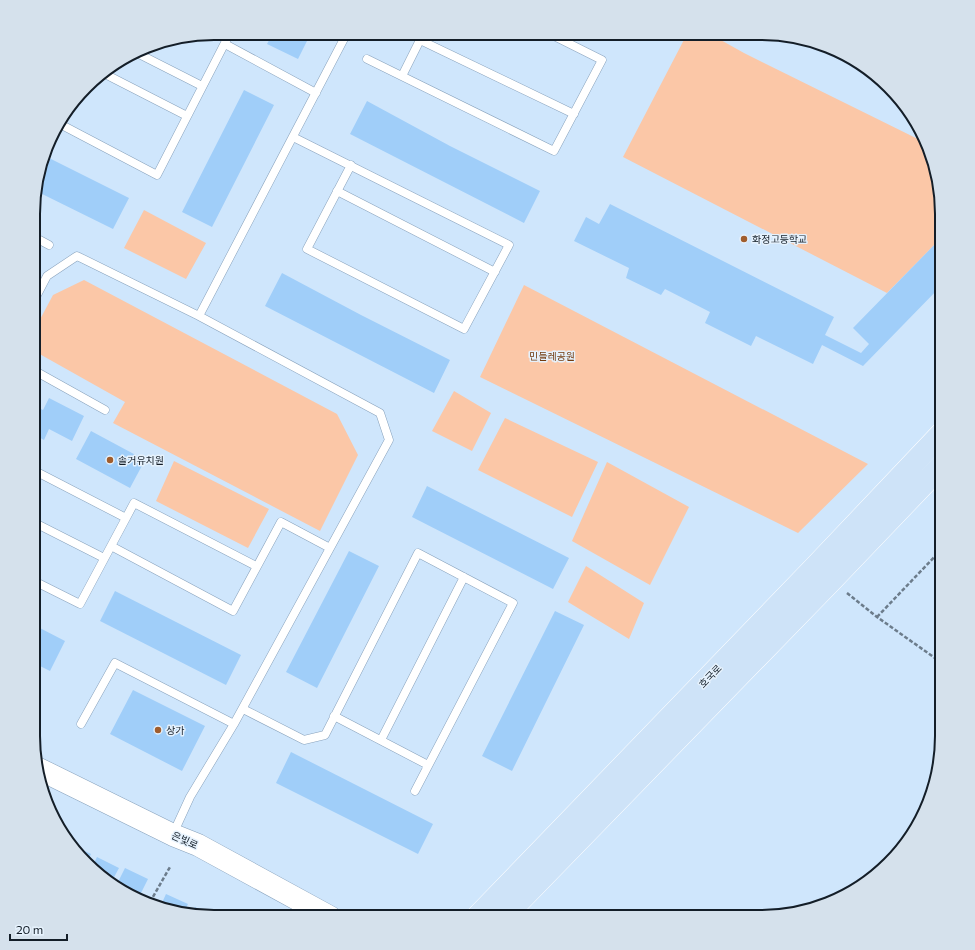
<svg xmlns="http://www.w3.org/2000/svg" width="975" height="950" viewBox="0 0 975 950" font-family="Commissioner,'Noto Sans KR',sans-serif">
<rect width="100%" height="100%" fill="#cfe6fc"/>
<!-- green -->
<path fill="#fbc7a7" d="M687,34H710L744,53L928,144L942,202V237L887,293L623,157Z
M144,210L206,243L186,279L124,248Z
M84,280L337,414L358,455L320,531L113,423L125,402L36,352V327L53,295Z
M524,285L868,464L798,533L480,377Z
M454,391L491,413L472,451L432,431Z
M505,418L598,462L572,517L478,470Z
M174,461L269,509L248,548L156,501Z
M607,462L689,507L650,585L572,541Z
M586,566L644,603L629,639L568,602Z"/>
<!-- building -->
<path fill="#a0cef9" d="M273,33H311L298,59L267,44Z
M244,90L274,105L212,227L182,212Z
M367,101L450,146L540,191L524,223L350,134Z
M45,156L129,198L113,229L36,191V179Z
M610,204L834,317L825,335L861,353L869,344L853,328L942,237V285L863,366L822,345L813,364L756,336L751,346L705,323L710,312L665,289L661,295L626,278L629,268L574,241L586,217L599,224Z
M282,273L361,315L450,360L434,393L265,306Z
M49,398L84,416L72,441L49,429L44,440L37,436L35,440V406L43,410Z
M91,431L145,460L130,488L76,459Z
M427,486L569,558L553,589L412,517Z
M349,551L379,566L317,688L286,672Z
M115,591L241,655L226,685L100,621Z
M555,611L584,625L512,771L482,756Z
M34,625L65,641L50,671L34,663Z
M133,690L205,726L182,771L110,734Z
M291,752L433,824L418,854L276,783Z
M70,844L91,854L88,860L71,846Z
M97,857L119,868L112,881L93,865Z
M125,868L148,879L138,899L134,898L117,884Z
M166,894L188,904L184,912L161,905Z
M195,907L214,917H202L192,914Z"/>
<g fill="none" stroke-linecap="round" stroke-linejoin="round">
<!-- service casing -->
<g stroke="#88a2bc" stroke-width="9">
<path id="service" d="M420,40L574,114
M225,44L316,93
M137,53L202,86
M367,59L554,151L602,60L550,34
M103,73L187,116
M402,76L423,34
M58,123L157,175L230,33
M293,137L509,245L464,329L307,249L351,165
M337,191L495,272
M36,238L49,245
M36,297L47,276L77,256L199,316L347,33
M35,371L105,410
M126,518L134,503L256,566
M35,523L104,558
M111,546L233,611L281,522L330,548
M34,581L80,604L126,518L35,471
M243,709L304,740L325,735L418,553L513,603L415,791
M334,716L428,765
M81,724L115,663L234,724
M381,740L464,577
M173,834L190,797L234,724L389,440L380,413L199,316"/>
</g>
<!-- secondary casing -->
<g stroke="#88a2bc" stroke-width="23">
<path id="secondary" d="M37,768L173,835L198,845L330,917"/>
</g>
<!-- primary casing -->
<g stroke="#fff" stroke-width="23">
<path id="primary" d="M477,917L815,567L942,433
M504,917L831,581L942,465"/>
</g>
<!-- path -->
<path stroke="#6c7c8b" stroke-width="2.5" stroke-dasharray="4 2" stroke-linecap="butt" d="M847,593L877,617L942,663
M877,617L942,549
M150,902L170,867"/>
<!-- service -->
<use href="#service" stroke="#fff" stroke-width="8"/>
<!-- secondary -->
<use href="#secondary" stroke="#fff" stroke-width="22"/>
<!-- primary -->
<use href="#primary" stroke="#cee3f8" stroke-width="22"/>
</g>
<!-- markers -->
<g fill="#a05d2d" stroke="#e6f2fd" stroke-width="1.5">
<circle cx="744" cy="239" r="4"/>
<circle cx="110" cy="460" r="4"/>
<circle cx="158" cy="730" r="4"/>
</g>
<g text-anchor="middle" stroke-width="3" stroke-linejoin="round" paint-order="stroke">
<!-- poi labels -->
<g font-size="10" fill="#141e28" stroke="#e6f2fd" text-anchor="start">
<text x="752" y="243">화정고등학교</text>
<text x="118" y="464">솔거유치원</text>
<text x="166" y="734">상가</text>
</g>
<!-- park labels -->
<g font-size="10" fill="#733b0f" stroke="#e6f2fd">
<text x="552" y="360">민들레공원</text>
</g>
<!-- street labels -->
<g font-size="10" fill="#141e28" stroke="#e6f2fd">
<text transform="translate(710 676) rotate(-46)" y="4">호국로</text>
<text transform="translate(185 840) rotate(24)" y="4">은빛로</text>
</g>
</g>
<!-- crop -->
<path d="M0 0H975V950H0ZM214 40H761A174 174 0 0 1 935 214V736A174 174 0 0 1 761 910H214A174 174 0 0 1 40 736V214A174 174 0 0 1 214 40Z" fill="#d5e1ec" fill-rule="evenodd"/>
<path fill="none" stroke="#141e28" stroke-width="2" d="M214 40H761A174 174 0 0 1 935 214V736A174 174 0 0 1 761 910H214A174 174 0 0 1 40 736V214A174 174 0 0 1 214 40Z"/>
<!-- scale -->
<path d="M10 934v6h57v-6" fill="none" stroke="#141e28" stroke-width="2"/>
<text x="16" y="934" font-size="12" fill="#141e28" stroke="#e6f2fd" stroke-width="3" paint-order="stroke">20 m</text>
</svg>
